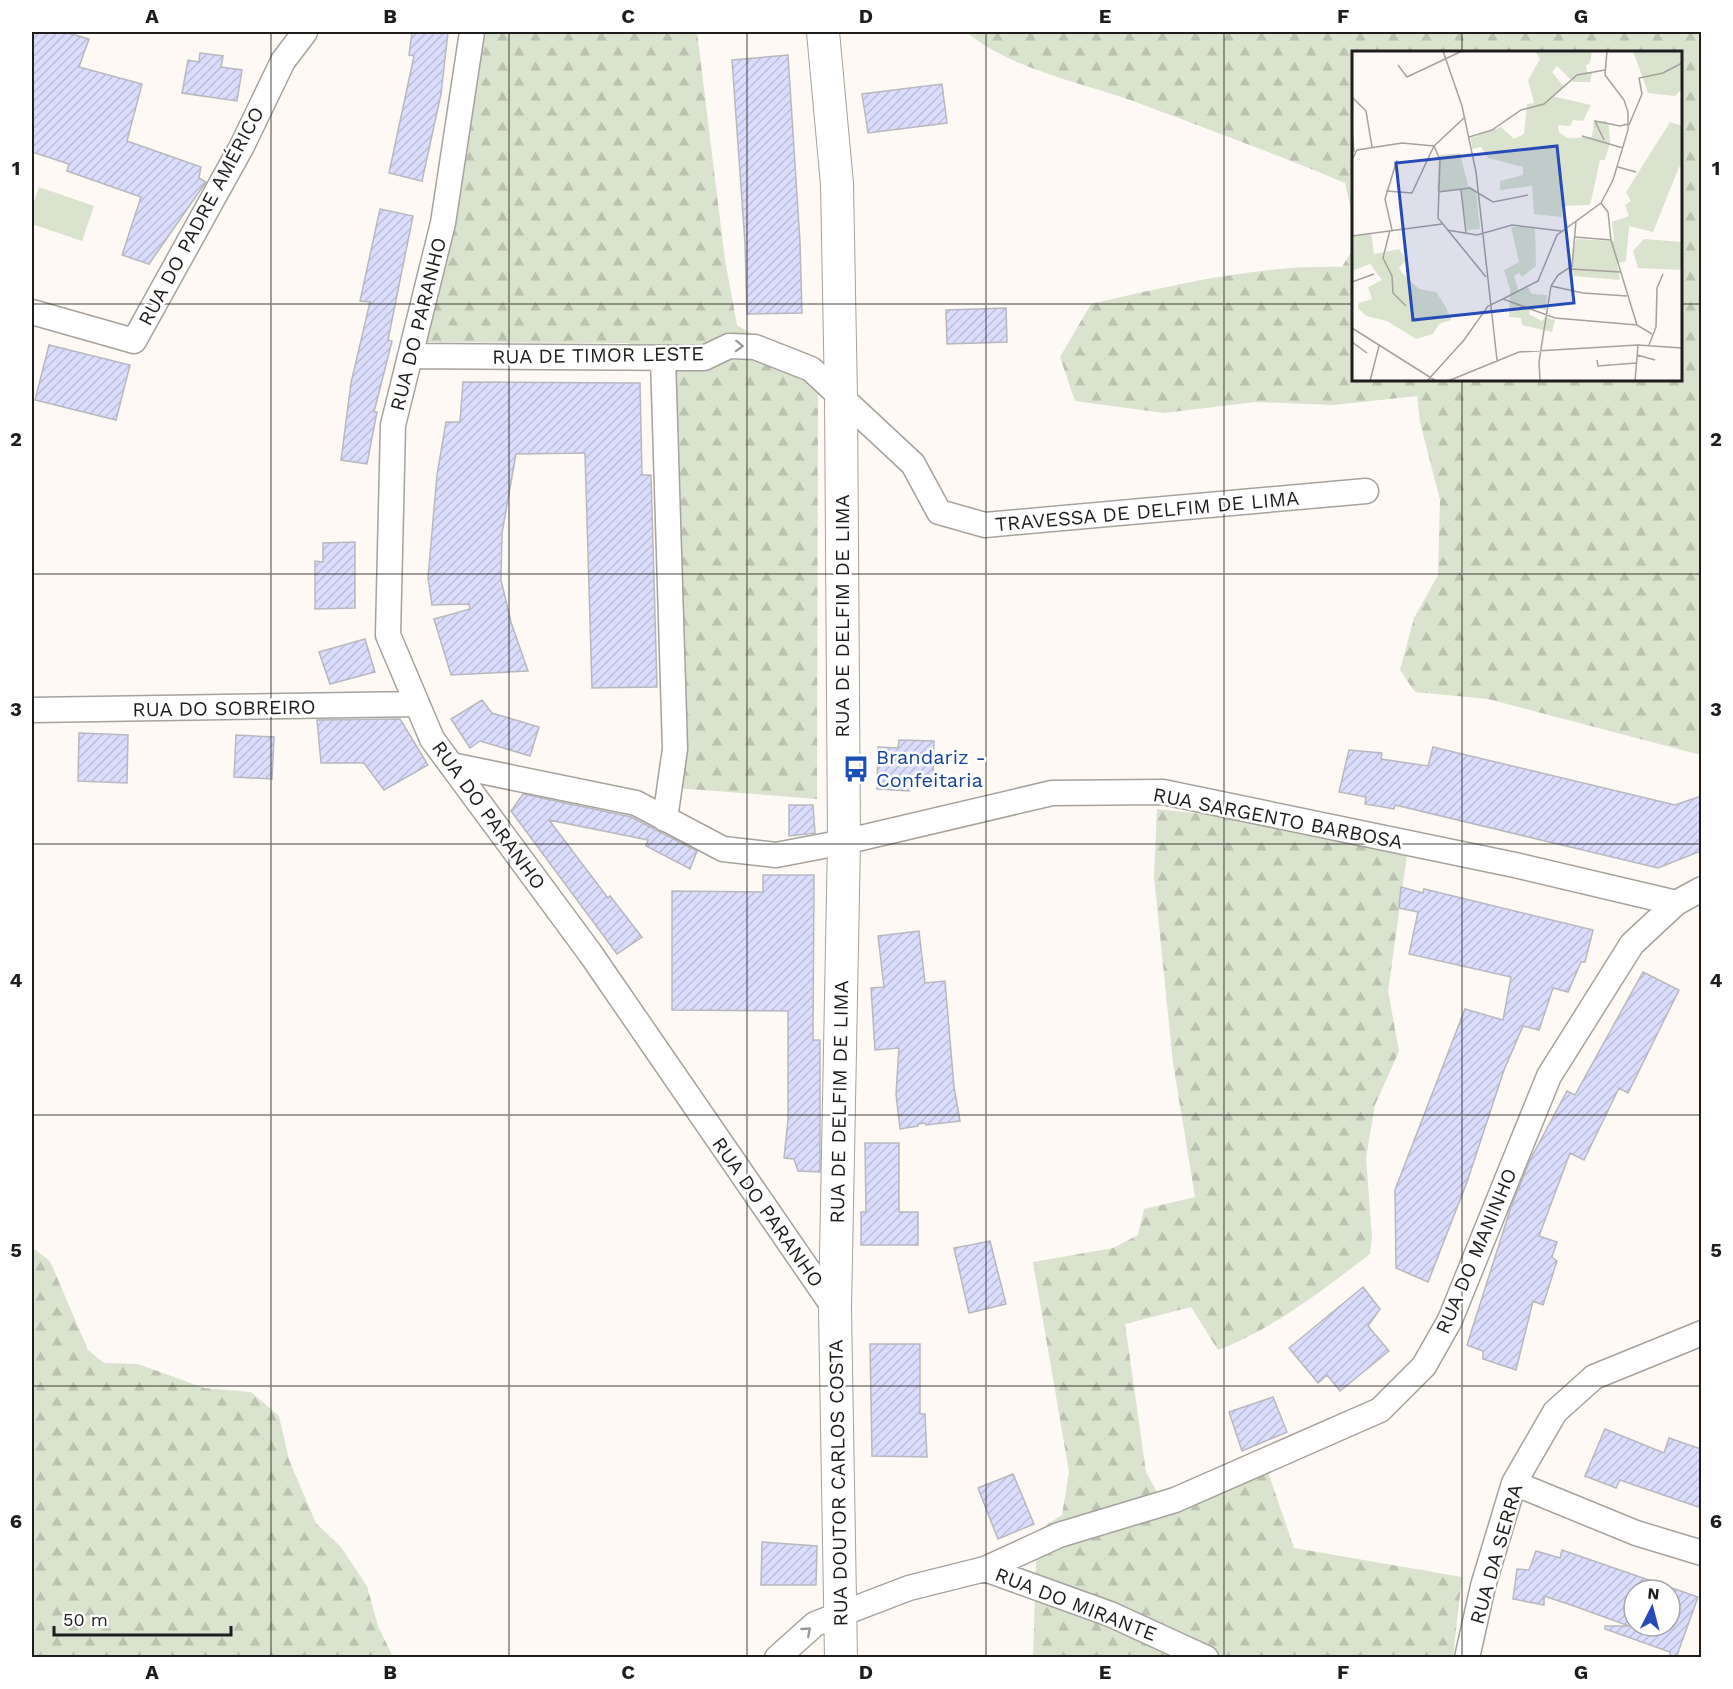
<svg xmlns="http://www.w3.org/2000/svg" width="1733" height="1689" viewBox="0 0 1733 1689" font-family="'Work Sans',sans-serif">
<defs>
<pattern id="forest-firs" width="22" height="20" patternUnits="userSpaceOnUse" patternTransform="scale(1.5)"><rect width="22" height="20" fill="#dae3cd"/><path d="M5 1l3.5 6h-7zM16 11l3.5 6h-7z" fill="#bbc2af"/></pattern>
<pattern id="building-hatch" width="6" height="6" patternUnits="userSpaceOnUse" patternTransform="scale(1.5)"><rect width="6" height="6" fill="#dbddfe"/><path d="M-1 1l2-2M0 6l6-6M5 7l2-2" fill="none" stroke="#bcbdd9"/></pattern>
</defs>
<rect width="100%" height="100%" fill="#fef9f4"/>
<!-- forest -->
<path fill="url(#forest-firs)" d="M465,32H697L725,260L737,325L818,376L817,799L676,788L667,356L627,343L410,342Z
M966,32H1701V755L1488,699L1415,692L1400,670L1414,618L1438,575L1440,500L1420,422L1417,396L1334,405L1255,402L1164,413L1075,401L1060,357L1091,304C1174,285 1256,265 1342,267L1353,249L1354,380H1680V52H1354L1353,219L1345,183C1274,153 1202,127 1130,100C1075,81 1012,69 966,32Z
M1157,809L1294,824L1409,841L1388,991L1399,1051L1375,1105L1366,1158L1372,1237L1370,1254C1323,1290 1273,1329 1218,1350L1191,1307L1125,1324L1146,1472L1167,1510L1267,1469L1294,1548L1462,1577L1453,1657L1033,1658L1037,1531L1062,1515L1069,1472L1033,1262L1113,1248L1138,1235L1144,1209L1195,1197L1173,1063L1154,876Z
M32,1247L50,1261L88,1350L104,1363L138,1364L204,1388L251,1392L279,1416L289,1460L316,1523L341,1547L367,1586L378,1626L393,1657H32Z"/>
<!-- garden -->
<path fill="#dae3cd" d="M39,187L94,206L82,241L32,224V207Z"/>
<!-- building -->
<path fill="url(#building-hatch)" stroke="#b8b8bf" stroke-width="1.5" fill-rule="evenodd" d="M32,32H65L89,39L79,67L142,84L127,141L201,167L199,178L206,182L149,264L122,255L141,197L67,171L69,164L32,152Z
M412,32H448L441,94L422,181L389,173L414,56L409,55Z
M200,53L223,56L221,67L242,70L237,101L182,93L188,60L199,62Z
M788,55L800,242L802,313L747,314L745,243L732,60Z
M942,84L947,123L868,133L862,94Z
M380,209L413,216L388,340L392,341L374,412H377L367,464L341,460L351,383L370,302L360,301Z
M1006,308L1007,342L947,344L946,310Z
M49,345L130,365L116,420L35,400Z
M463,382L640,383L642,475H651L657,687L592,688L585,453L516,454L502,533L501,580L511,622L528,671L451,675L434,619L470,609L469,604L432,605L428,578L437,475L446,422H460Z
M355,542V608L315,609V561L323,562V543Z
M365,639L375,672L330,684L319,652Z
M482,700L492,713L539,727L530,756L480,741L470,748L451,719Z
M400,719L428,765L384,790L364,763H321L317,720Z
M79,733L128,735L127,783L78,781Z
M236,735L274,737L272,779L234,777Z
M899,740L934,741L933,777L910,778L909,791L877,789L878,747L898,748Z
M1433,747L1675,805L1701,796V851L1658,868L1395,805L1394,809L1365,804L1366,797L1339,792L1349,750L1382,753L1381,759L1428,766Z
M523,794L631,817L697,851L690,869L646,846L648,840L549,820L608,898L610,896L642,937L617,954L511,811Z
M789,805H813L815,833L789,836Z
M763,875H814L813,1040H820V1172L798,1171L794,1159L784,1158L788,1120V1011L672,1010V891L763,892Z
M1401,887L1423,893L1424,889L1593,930L1585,962H1581L1568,992L1553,988L1539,1030L1523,1026L1504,1070L1467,1182L1428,1282L1396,1268L1395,1190L1465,1009L1503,1020L1511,977L1409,954L1418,912L1399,908Z
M919,931L925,983L945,981L954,1087L960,1121L926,1125L925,1123L918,1124V1126L900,1129L896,1094L899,1048L875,1050L871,988L884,987L878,936Z
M1643,972L1679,990L1628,1093L1619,1088L1584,1160L1570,1153L1539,1236L1557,1242L1552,1257L1557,1261L1543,1305L1533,1301L1516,1370L1483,1359V1351L1467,1345L1511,1207L1530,1160L1567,1091L1575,1095Z
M865,1143H899V1212H918V1245H861V1212H866Z
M990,1241L1006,1304L969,1313L954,1248Z
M1363,1287L1380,1309L1368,1326L1389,1351L1340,1391L1327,1375L1318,1383L1289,1348Z
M870,1344H920V1414H925L927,1457L872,1456Z
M1273,1397L1287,1432L1242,1451L1229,1412Z
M1605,1429L1664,1453L1669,1438L1701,1449V1508L1620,1480L1616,1488L1585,1476Z
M1013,1474L1034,1524L998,1539L978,1488Z
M762,1542L817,1546L816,1585H761Z
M1562,1550L1698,1597L1676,1658H1670V1652L1605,1629V1626H1629L1574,1606L1544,1596V1605L1513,1599L1517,1569L1529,1570L1536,1551L1560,1558ZM1634,1590H1670V1626H1634Z"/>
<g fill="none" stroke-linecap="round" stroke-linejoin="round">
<!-- minor casing -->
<g stroke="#a6a29c" stroke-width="27">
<path id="minor" d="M472,32L443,223L393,425L388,635L432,739L590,953L835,1309
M32,312L134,341L242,146L283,61L305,32
M410,356L704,358L729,346L755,347L811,369L913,464L939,512L985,525L1366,491
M663,358L675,749L665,819
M32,710L417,704
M451,765L636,803L723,849L776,855L844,842L1052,793L1163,792L1515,865L1676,903
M1514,1483L1636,1533L1702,1553
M985,1569L1059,1535L1175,1500L1380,1410L1424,1366L1450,1320L1549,1076L1632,944L1676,903L1702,889
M777,1658L815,1624L909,1588L985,1569L1110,1614L1206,1658
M1467,1658L1483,1586L1514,1483L1555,1412L1594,1377L1702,1333"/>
</g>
<!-- major casing -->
<g stroke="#a6a29c" stroke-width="34">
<path id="major" d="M823,32L837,184L841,397L844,842L835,1309L841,1658"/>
</g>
<!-- minor -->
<use href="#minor" stroke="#fff" stroke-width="24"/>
<!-- major -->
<use href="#major" stroke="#fff" stroke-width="32"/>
</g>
<!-- one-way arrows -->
<defs><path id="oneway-chevron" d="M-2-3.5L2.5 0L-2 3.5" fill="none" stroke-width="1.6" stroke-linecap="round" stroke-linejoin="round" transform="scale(1.5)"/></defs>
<g stroke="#9a9998">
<use href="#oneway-chevron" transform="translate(739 346) rotate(2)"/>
<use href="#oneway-chevron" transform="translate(807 1631) rotate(-41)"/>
</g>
<!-- grid -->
<path fill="none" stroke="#1f1d1b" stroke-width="1.5" stroke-opacity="0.55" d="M271,32V1658M509,32V1658M747,32V1658M986,32V1658M1224,32V1658M1462,32V52M32,304H1354M1680,304H1702M1462,380V1658M32,574H1702M32,844H1702M32,1115H1702M32,1386H1702"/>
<!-- icons -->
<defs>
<g id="bus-bare" transform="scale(2.07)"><path d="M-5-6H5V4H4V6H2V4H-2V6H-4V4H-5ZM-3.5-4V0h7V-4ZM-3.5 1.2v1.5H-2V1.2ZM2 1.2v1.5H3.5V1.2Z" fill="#1a4fb4" stroke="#fff" stroke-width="2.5" paint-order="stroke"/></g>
</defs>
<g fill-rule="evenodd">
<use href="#bus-bare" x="856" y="769"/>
</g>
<g text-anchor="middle" stroke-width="5" stroke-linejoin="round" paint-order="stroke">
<!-- street labels -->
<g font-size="20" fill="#1f1d1b" stroke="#fff">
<text transform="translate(201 216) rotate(-62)" y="7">RUA DO PADRE AMÉRICO</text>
<text transform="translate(418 324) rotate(-76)" y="7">RUA DO PARANHO</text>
<text transform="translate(598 355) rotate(-1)" y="7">RUA DE TIMOR LESTE</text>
<text transform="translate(1147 511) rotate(-5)" y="7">TRAVESSA DE DELFIM DE LIMA</text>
<text transform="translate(842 616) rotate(-90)" y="7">RUA DE DELFIM DE LIMA</text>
<text transform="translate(224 708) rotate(-1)" y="7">RUA DO SOBREIRO</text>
<text transform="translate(489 815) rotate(54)" y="7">RUA DO PARANHO</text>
<text transform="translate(1278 818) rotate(11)" y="7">RUA SARGENTO BARBOSA</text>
<text transform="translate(839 1102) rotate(-89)" y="7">RUA DE DELFIM DE LIMA</text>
<text transform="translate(768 1212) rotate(55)" y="7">RUA DO PARANHO</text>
<text transform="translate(1476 1251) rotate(-67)" y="7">RUA DO MANINHO</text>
<text transform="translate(838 1483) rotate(-91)" y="7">RUA DOUTOR CARLOS COSTA</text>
<text transform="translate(1496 1554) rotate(-74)" y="7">RUA DA SERRA</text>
<text transform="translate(1076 1604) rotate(21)" y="7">RUA DO MIRANTE</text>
</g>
<!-- transit labels -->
<g font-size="20" fill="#164399" stroke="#fff" text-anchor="start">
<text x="876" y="764">Brandariz -<tspan x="876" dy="23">Confeitaria</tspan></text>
</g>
</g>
<!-- overview -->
<g transform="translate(1352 51)">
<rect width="330" height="330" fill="#fef9f4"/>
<path d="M183,0H240L238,12L234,14L235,21L240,22L238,31H221L205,15L200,21L212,36L200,45L239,54L231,70L221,69L218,75L206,74L207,81L215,87L240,86L242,70H254L257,76L258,92L253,109H248L239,150L237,154L210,155V166L182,163L180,135L148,139V130L171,124V116L136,107L129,96L120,98L119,87L149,76L162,88L172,83L175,53L182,52L176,29L188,8ZM281,0H330V38L323,45L296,42ZM318,71L330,75V117L327,116L301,181L277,175L274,210L265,212L268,229L222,225L219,215L224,188L262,190L260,171L277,165L273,154L279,150L274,141ZM108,102L116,135L124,139L128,178L115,179L109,139L85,140L87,104ZM159,176H183L184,215L170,226L167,222L162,225L167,241L176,236L180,243L195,244L194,259L178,257L177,263L190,270L193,266L203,269L200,281L170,274L169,267L157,266L158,238L152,219L167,211ZM19,182L22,203L47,198L54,209L47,217L50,222L67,238L84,241L94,256L99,269L87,273L81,283L64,288L35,270L14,265L6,257L7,252L20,248L16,236L30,229L18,213L0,220L2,185Z" fill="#dae3cd"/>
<path d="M292,188L330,191V219L286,217L281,200Z" fill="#dae3cd"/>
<path fill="none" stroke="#a5a19d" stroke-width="1.5" d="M91,0L110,55L124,121L145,309M46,14L55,26L110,0M0,46L14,60L20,96M277,74L290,43L287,27L311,22L330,12M0,79L2,101M230,85L271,97M117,86L140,79L169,59L192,53L225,24L253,19M252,89L243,70L268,75L276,73M82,95L88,109L86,167L134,226M266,116L284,121M0,133V109L5,99L50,92L82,95M109,139L114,182M34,140L60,142L82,95L112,67M86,141L118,137L141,151L176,144M249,152L256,161L259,189L285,274M38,179L31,207L40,225L41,242L54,255M40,179L33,148L45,109M95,179L125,184L160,174L209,180M0,185L90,173M223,186L259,189M218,218L268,221M0,231L22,223M199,235L231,242L275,245M151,248L186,230L205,184L249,152L261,129L276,79V61L272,49L253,24L255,0M0,277L84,330M0,291L15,302M297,294L304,276L305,237L311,223M285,304L303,309M245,309L246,315L284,312M18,330L27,295M75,330L112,289L136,255L151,248L203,267L285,274L300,283M96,330L167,301L286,294L330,297M188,330L187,311L199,235L206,224L220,215L224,170M283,330L286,294"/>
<path fill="#254bb9" fill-opacity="0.15" stroke="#254bb9" stroke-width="3" d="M205,95L222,252L61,269L44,112Z"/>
<rect width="330" height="330" fill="none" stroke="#1f1d1b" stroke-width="3"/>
</g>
<!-- border -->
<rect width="1733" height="1689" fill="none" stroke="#ffffff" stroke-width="66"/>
<!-- north arrow -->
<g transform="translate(1652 1608) rotate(6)"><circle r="28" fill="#ffffff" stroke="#a5a5a4" stroke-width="1.5"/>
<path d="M0-4.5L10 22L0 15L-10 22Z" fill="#254bb9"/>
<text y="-9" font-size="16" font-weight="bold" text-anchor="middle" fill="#1f1d1b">N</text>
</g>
<!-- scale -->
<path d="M54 1626v9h177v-9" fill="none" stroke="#1f1d1b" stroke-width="3"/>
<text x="63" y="1626" font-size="18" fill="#1f1d1b" stroke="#ffffff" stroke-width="4.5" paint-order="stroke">50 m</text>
<rect x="33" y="33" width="1667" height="1623" fill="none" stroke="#1f1d1b" stroke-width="2"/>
<g font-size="20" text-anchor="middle" font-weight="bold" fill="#1f1d1b">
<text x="152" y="23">A</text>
<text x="390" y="23">B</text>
<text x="628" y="23">C</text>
<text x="866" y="23">D</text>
<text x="1105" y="23">E</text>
<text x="1343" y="23">F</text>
<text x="1581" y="23">G</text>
<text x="16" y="175">1</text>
<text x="1716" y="175">1</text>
<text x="16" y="446">2</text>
<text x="1716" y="446">2</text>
<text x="16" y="716">3</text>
<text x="1716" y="716">3</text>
<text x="16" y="987">4</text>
<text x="1716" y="987">4</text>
<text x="16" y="1257">5</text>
<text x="1716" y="1257">5</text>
<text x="16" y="1528">6</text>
<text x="1716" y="1528">6</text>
<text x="152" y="1679">A</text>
<text x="390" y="1679">B</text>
<text x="628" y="1679">C</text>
<text x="866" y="1679">D</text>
<text x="1105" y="1679">E</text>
<text x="1343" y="1679">F</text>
<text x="1581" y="1679">G</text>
</g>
</svg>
